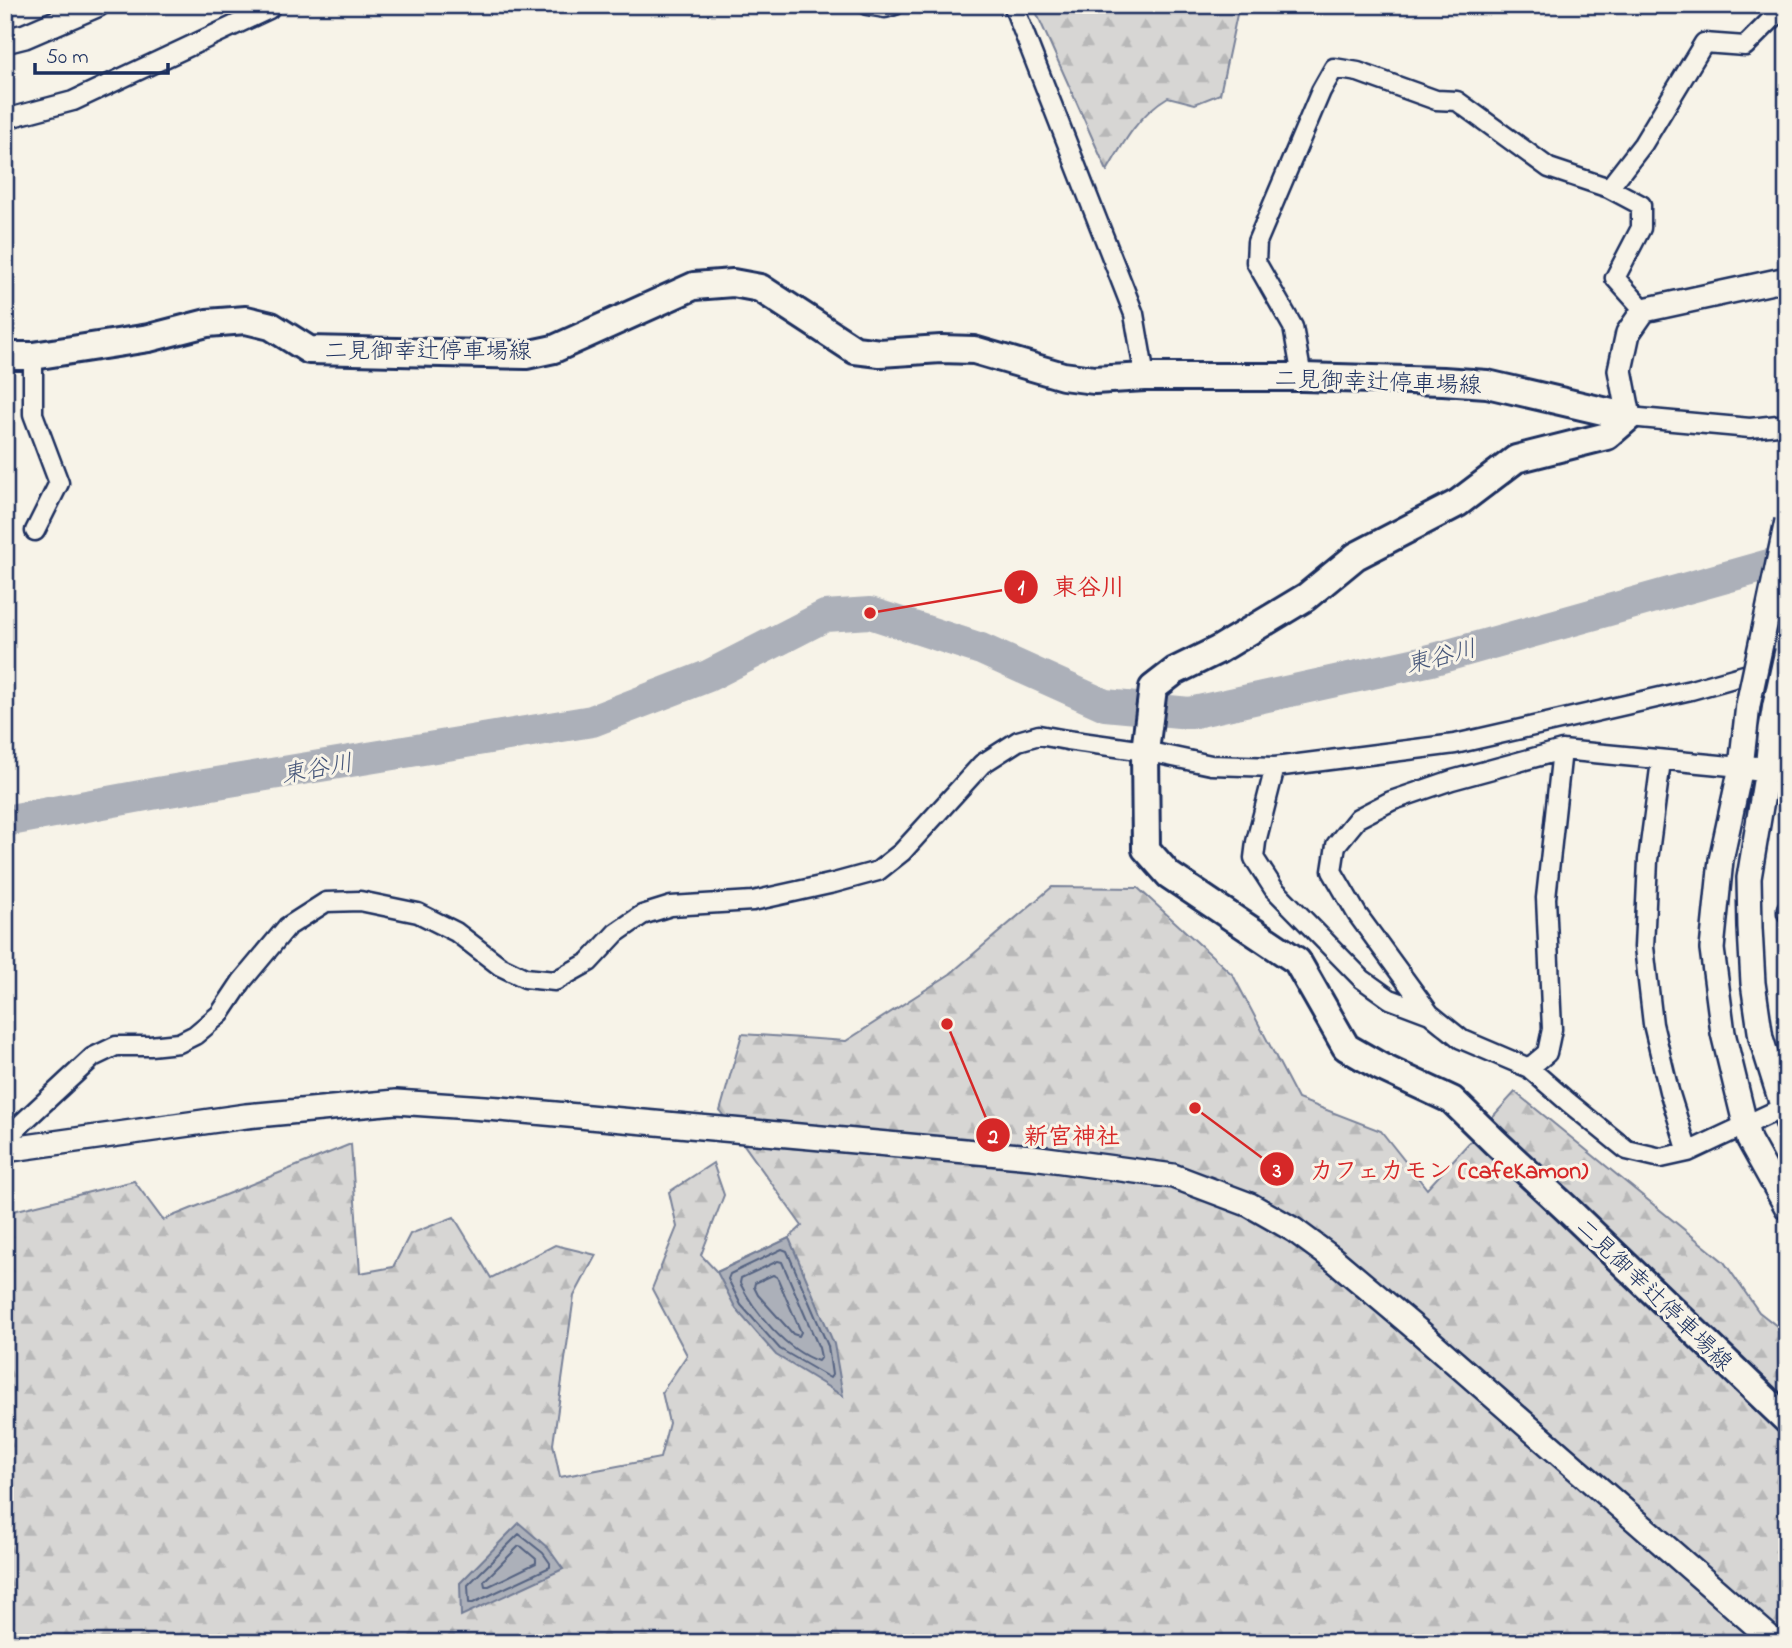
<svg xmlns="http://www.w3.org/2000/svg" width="1792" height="1648" viewBox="0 0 1792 1648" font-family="'Indie Flower','Klee One',sans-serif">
<defs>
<pattern id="forest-firs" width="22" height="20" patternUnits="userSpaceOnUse" patternTransform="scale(1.75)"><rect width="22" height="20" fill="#d7d6d4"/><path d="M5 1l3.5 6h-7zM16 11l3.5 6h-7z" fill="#b8b8b8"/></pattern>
</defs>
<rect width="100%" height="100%" fill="#f7f3e8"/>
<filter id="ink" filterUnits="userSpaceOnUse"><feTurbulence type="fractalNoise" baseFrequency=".0143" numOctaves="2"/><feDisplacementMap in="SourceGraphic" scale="14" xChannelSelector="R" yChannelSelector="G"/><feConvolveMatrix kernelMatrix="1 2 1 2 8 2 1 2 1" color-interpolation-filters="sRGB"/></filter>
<g filter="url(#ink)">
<!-- forest -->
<path fill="url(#forest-firs)" stroke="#798299" stroke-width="2" d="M1033,5H1239L1220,94L1195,104L1168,97C1139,114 1123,143 1107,171Z
M1052,887L1138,888L1233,975L1298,1099L1381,1131L1427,1189L1515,1092L1724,1262L1759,1312L1787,1334V1643H5V1213L134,1181L163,1220L351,1144L360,1273L393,1267L410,1234L454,1217L491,1278L555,1245L596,1255L574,1296L553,1444L560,1477L660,1458L669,1423L662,1392L687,1355L652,1289L677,1227L669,1192L713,1163L724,1195L701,1255L717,1272L789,1238L802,1226L720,1111L742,1034L846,1041L950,974Z"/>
<!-- water -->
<path fill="#acb0b9" stroke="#727c95" stroke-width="2" d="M789,1238L834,1344L843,1396L776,1355L736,1309L717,1272Z
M519,1523L548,1548L563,1569L461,1616L460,1583Z"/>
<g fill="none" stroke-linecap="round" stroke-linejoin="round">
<!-- shore -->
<path stroke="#556382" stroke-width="2" d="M782,1249L787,1251L828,1346L832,1375L830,1378L780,1349L741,1305L728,1279L730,1274Z
M778,1261L782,1262L819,1348L821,1357L818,1361C787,1351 754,1312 740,1283L741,1278Z
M773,1275L777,1277L801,1332L799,1336L793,1334L758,1295L754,1287L755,1283Z
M519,1534L543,1553L550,1563V1567L473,1603H469L468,1585Z
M519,1546L522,1547L536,1559V1563L489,1586H485L484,1581Z"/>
<!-- river -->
<path stroke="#acb0b9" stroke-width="32" d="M5,821L157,793L592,721L708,676L825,616L870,613L981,649L1105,705L1190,713L1431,660L1787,560"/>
<!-- minor casing -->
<g stroke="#1b2f5e" stroke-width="23">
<path id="minor" d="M867,5L885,8L895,5
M1013,5L1134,314L1145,377
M5,119L73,101L269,9L267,5
M1609,188L1643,144L1704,43L1745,46L1774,17L1781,5
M33,356V414L59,483L35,531
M1302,377L1293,327L1256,262L1257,242L1321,91L1334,68L1358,72L1436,100L1457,101L1549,168L1609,188L1641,205V228L1615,278L1644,310
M1629,417L1750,428L1787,424
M1661,761L1648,860L1644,947L1653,1024L1669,1091L1688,1152
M1275,767L1256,842L1254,858L1274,889L1362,979L1390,999L1430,1014L1461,1039L1529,1068L1568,1102L1627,1150L1661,1158L1688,1152L1782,1108
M1787,909V913
M1430,1014L1357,914L1332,871L1336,845L1358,818L1391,801L1452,780L1562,750L1741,767
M1529,1068L1547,1053L1552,1029L1546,898L1562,750
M5,1139L93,1057L116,1046H150L179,1043L195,1035L220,1014L242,981L287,927L326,902L360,901L418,913L456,932L500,966L525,978L555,981L589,962L616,933L642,915L671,906L753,901L834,883L878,871L902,852L982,764L1018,741L1039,735L1067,740L1145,751L1211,765L1275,767L1455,744L1691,690L1787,663"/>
</g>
<!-- tertiary casing -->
<g stroke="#1b2f5e" stroke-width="28">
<path id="tertiary" d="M5,41L25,36L97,5
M1629,417L1620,370L1628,333L1644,310L1787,279
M1748,705L1741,767L1721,860L1712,949L1723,1033L1749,1140L1787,1208
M1775,705L1771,729L1767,770L1749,878L1750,928L1753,983L1761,1038L1787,1121
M1751,768L1767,770L1787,769
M5,1150L246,1116L396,1102L500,1109L1032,1157L1173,1176L1250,1205L1294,1230L1332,1258L1421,1333L1776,1643"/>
</g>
<!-- secondary casing -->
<g stroke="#1b2f5e" stroke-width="32">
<path id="secondary" d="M5,356H33L149,338L207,323L246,320L271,326L309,350L526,355L554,349L694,286L733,283L760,288L855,350L880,353L941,349L974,350L1063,376L1094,380L1145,377H1302L1443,381L1487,384L1629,417
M1629,417L1607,436L1516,459L1458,503L1356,556L1306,597L1218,650L1175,671L1153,688L1145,751L1146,849L1169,875L1297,961L1346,1047L1381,1067L1452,1100L1495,1142L1567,1209L1787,1420"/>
</g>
<!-- minor -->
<use href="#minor" stroke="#f7f3e8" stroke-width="18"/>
<!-- tertiary -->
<use href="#tertiary" stroke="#f7f3e8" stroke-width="23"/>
<!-- secondary -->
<use href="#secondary" stroke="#f7f3e8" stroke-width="26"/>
<!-- tertiary-bridge casing -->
<g stroke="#1b2f5e" stroke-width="28" stroke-linecap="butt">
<path id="tertiary-bridge" d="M1748,705L1787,521
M1775,705L1787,651"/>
</g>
<!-- tertiary-bridge -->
<use href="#tertiary-bridge" stroke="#f7f3e8" stroke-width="23"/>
</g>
</g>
<g text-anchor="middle" stroke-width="6" stroke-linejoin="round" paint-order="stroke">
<!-- street labels -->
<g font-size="23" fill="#1b2f5e" stroke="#f7f3e8">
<text x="428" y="358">二見御幸辻停車場線</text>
<text transform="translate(1378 381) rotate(2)" y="8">二見御幸辻停車場線</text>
<text transform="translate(1655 1294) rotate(44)" y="8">二見御幸辻停車場線</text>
</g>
<!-- water labels -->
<g font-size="24" font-style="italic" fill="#465679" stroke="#f7f3e8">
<text transform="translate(1441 656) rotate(-14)" y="8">東谷川</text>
<text transform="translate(317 768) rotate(-10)" y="8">東谷川</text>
</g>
</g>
<!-- callouts -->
<path fill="none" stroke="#d62828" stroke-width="2.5" d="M870 613L1021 587M947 1024L993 1135M1195 1108L1277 1169"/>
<g fill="#d62828" stroke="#f7f3e8" stroke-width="2.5">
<circle cx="870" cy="613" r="7"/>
<circle cx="947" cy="1024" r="7"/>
<circle cx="1195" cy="1108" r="7"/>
<circle cx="1021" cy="587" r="18"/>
<circle cx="993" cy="1135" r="18"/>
<circle cx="1277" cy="1169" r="18"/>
</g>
<g font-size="21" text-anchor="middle" font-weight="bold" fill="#fff">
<text x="1021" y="594">1</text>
<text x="993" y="1143">2</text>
<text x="1277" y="1177">3</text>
</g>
<g font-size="24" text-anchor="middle" font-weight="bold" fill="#d62828" stroke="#f7f3e8" stroke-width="6" stroke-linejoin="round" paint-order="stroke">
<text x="1089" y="595">東谷川</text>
<text x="1072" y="1144">新宮神社</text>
<text x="1449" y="1178">カフェカモン (cafeKamon)</text>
</g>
<!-- margin -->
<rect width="1792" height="1648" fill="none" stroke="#f7f3e8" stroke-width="28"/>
<rect x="14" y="14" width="1764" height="1620" fill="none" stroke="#1b2f5e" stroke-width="2.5" filter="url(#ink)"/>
<!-- scale -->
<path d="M35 63v10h133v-10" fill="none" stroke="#1b2f5e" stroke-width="3.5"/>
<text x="46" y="63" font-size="21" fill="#1b2f5e" stroke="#f7f3e8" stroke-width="5" paint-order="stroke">50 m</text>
</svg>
